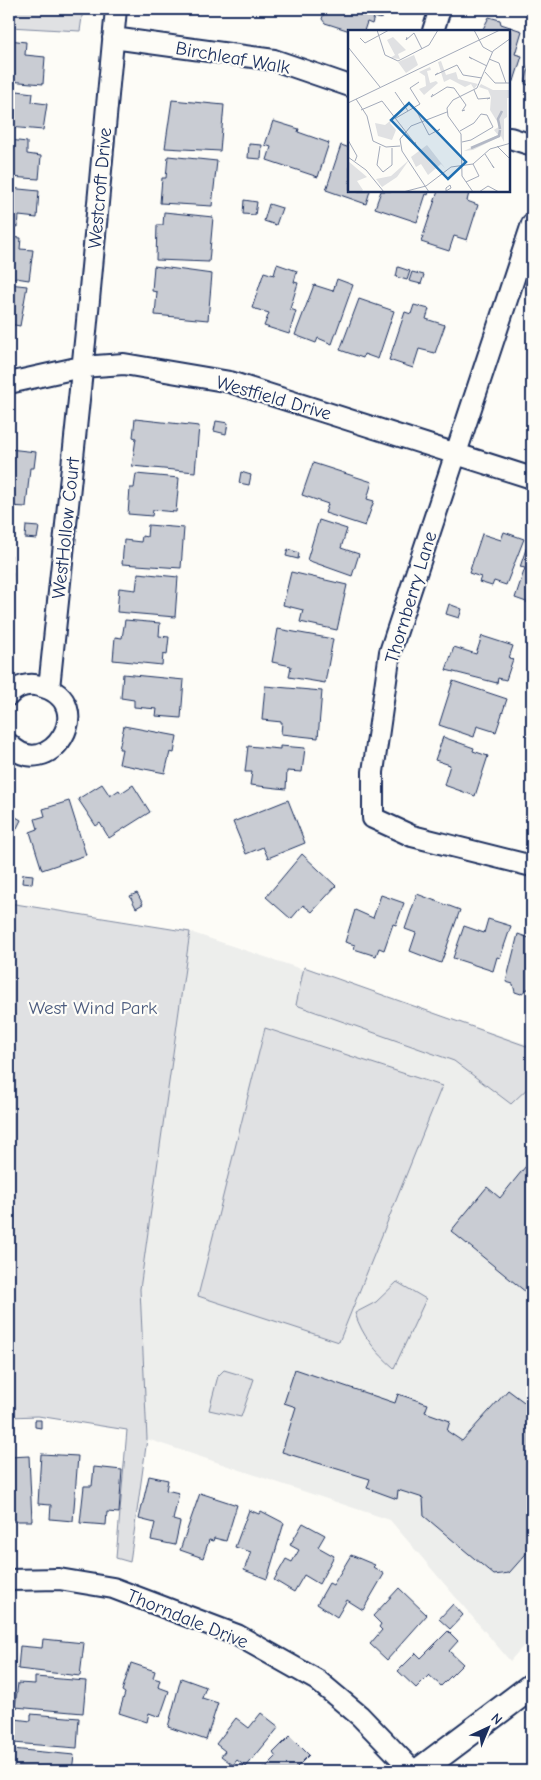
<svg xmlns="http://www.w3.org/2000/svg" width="541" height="1780" viewBox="0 0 541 1780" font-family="'Comic Neue',sans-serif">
<rect width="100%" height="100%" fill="#fdfcf7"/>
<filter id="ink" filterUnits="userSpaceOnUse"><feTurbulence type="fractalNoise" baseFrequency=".02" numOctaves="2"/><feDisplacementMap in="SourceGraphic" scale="10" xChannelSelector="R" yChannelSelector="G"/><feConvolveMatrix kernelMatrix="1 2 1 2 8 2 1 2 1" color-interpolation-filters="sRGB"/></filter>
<g filter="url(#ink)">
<!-- built -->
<path fill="#edeeec" d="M190,932L532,1046V1636L510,1661L390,1520L147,1439L140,1289Z"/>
<!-- green -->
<path fill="#e0e1e3" stroke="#7e88a0" d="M9,9H74L83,10L80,31L9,27Z
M9,903L190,932L140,1289L147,1439L130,1562L116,1558L127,1430L38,1416L9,1417Z
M304,967L532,1048V1084L511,1104L454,1061L296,1005Z
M265,1028L442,1086L339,1342L198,1296Z
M397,1282L426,1299L394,1368C376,1352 362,1336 355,1313L376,1302Z
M224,1370L254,1379L241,1417L209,1410L218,1376Z"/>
<!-- building -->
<path fill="#c9ccd3" stroke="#1b2f5e" d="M329,9H384L381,19L374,17L372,24L367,22L364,31H350L325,23L322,19L325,10Z
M489,17L500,20L501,24L522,31L515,54L522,56L514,81L510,80V31H482Z
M9,40L26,42L25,55L45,57L43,84L9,81Z
M532,53V86L525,84Z
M9,90L33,93L32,102L47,104L43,130L9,127Z
M172,100L224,105L220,151L165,148Z
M273,121L299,129L298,132L329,143L318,177L267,160L271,147L265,145Z
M9,140L27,142V154L41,156L39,179L9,177Z
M249,144L262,145L261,159L248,158Z
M341,145L350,148V191H370L366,204L326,190Z
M168,156L217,161L212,206L160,203L162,178H166Z
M9,188L39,191L37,218L19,216L18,227L9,226Z
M381,191H429L428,195L426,194L417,222L375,208Z
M438,191L469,193L467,201L478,205L467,240L454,236L449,251L421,242Z
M244,200L257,202L255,215L243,214Z
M269,204L282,208L276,225L264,221Z
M164,212L213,217L209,262L156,260L157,225H163Z
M9,237L21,238L20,249L33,250L29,280L9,277Z
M277,264L297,271L294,282L298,283L290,309L296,311L289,334L264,326L269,313L252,308L264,272L274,275Z
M154,266L212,274L208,320L155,315L157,292L152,291Z
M398,267L410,271L407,280L396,277Z
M412,272L424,275L421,284L409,281Z
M337,279L353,285L332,344L318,338L316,343L295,335L314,285L333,291Z
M9,284L27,286L20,326L9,324Z
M359,299L394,311L378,359L364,354L363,358L340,350Z
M414,305L429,309L426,319L445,325L435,353L419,349L413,368L389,360L405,312L411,314Z
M532,395V412L528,410Z
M135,419L199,426L195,472L132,466L136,438L133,437Z
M216,421L228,423L226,434L214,431Z
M9,449L36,452L34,468H30L26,507L9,506Z
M313,463L372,482L367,499L374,501L365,526L325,513L328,504L302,495Z
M241,472L251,475L249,485L239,483Z
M136,474L179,478L176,512L153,510L152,516L128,514L130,488H134Z
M319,520L347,529L341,548L359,554L352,576L307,560Z
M148,525L184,528L181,568L122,564L124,540L141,542L142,536L147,537Z
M26,526L39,527L37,539L25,538Z
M504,532L524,539L506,585L494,581L492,586L479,582L481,577L469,573L482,534L501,540Z
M528,543L532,544V604L515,598L525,568L520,567Z
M288,549L299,553L298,559L286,556Z
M9,555H11L10,572H12L11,599L9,598Z
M291,572L347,585L337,630L300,622L303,610L283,605Z
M138,573L178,577L175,617L117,612L119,588L136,590Z
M449,604L462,609L459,618L446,614Z
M125,620L160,623L159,636L169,637L167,655L163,654L162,665L113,660L115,637L122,638Z
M278,629L333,639L325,683L289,677L291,666L272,662Z
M482,636L513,646L509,658L513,659L506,680L498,678L497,683L446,670L454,647L476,654Z
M123,674L184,680L181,718L156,716L157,709L134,707V700L121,698Z
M453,681L507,699L496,732L477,726L474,737L439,725Z
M265,686L322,691L318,738L281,734L282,722L262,720Z
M124,726L177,736L174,753L170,752L165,773L119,764L122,749H119Z
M443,737L474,748L473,751L488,756L475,796L444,785L450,765L435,760Z
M248,746L280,749V746L305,748L302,772L287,771L286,789L250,785L252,772H245Z
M102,784L110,796L119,790L121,793L133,785L150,812L109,838L100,823L96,826L78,799Z
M288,800L305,843L268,858L263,847L246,854L233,822Z
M69,801L86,855L42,870L30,832L38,829L35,819L45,816L43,809Z
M9,813L21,820L9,844Z
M302,854L336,886L312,912L303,905L291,919L266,897Z
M23,874L33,875L32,884L22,883Z
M137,893L143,904L136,908L130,896Z
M417,894L460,910L441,963L410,951L416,933L405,929Z
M381,895L404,903L396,925L393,924L384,950L379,948L376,956L354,949L355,945L345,942L355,910L373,918Z
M488,919L511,926L500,958L497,957L493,971L453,958L464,926L484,933Z
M518,934L532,939V990L527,989L521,994L515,992L513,984L506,982Z
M530,1161L532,1164V1297L451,1231L487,1187L500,1198Z
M295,1369L395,1403L398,1394L428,1404L425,1412L450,1421L447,1431L462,1441L508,1390L528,1405L532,1401V1547L509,1573L494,1575L424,1516L423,1498L398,1490L397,1499L367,1488L370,1479L282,1452L296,1407L284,1403Z
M35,1420H41V1428L35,1427Z
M41,1454L78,1456L73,1521L50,1519L51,1505L38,1504Z
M29,1456L32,1521H9V1457Z
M94,1467L122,1470L119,1513L107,1512L106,1525L80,1523L84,1486H92Z
M149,1476L168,1480L166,1490L179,1493L173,1520L180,1522L175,1545L151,1540L155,1523L139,1519Z
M200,1493L237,1505L226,1541L214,1538L213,1541L209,1540L203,1558L180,1550Z
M249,1510L259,1514L261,1511L284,1523L267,1579L244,1570L251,1552L235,1547Z
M303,1523L325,1535L318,1547L334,1556L319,1584L304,1575L294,1592L274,1580L286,1559L292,1562L299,1550L290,1545Z
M351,1555L375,1565L373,1567L384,1574L363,1610L347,1600L337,1617L317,1604L329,1583L333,1585Z
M399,1588L427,1615L387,1660L370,1644L382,1630L379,1627L381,1624L373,1616Z
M453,1604L463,1615L450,1629L439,1619Z
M448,1631L458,1641L449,1651L463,1664L441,1686L429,1675L416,1688L398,1671L416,1653L421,1658Z
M43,1639L84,1643L80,1676L18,1669L20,1646L42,1648Z
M131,1663L155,1671L153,1678L160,1680L158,1687L169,1691L160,1717L149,1713L147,1722L119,1713L125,1693L122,1691Z
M35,1677L86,1681L83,1713L15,1707L18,1683L35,1684Z
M181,1678L206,1687L202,1698L218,1703L206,1740L168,1727Z
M261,1713L279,1727L246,1767L237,1760L233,1765L221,1756L225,1751L216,1744L236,1718L249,1728Z
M31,1714L79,1718L77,1748L13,1743L15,1719L31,1721Z
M290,1736L309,1755L297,1767L301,1771H262L276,1757L273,1753Z
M12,1749L74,1755L72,1771H10Z"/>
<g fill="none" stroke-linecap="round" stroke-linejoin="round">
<!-- minor casing -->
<g stroke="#1b2f5e" stroke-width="24">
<path id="minor" d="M433,31L440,9
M113,38L274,60L350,86
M510,138L532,145
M532,224L390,652L373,772V818L412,836L532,866
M9,383L81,367L124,364L230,382L532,478
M49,688L86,332L116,9
M9,695C17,686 29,683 40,686C102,702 48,786 9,744
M9,1580L59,1579L113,1588L237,1635L317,1680L360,1716L413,1771"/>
</g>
<!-- tertiary casing -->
<g stroke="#1b2f5e" stroke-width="29">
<path id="tertiary" d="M419,1771L532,1686"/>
</g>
<!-- minor -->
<use href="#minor" stroke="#fdfcf7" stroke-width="20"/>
<!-- tertiary -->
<use href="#tertiary" stroke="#fdfcf7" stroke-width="25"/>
</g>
</g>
<g text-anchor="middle" stroke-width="4.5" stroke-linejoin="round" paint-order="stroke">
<!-- street labels -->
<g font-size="19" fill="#1b2f5e" stroke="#fdfcf7">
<text transform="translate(233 57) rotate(10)" y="7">Birchleaf Walk</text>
<text transform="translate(99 188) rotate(-85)" y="7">Westcroft Drive</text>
<text transform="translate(274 397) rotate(16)" y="7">Westfield Drive</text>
<text transform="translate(65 528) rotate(-84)" y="7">WestHollow Court</text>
<text transform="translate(410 597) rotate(-73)" y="7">Thornberry Lane</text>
<text transform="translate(188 1618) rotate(22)" y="7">Thorndale Drive</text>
</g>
<!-- park labels -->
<g font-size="19" fill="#4c5c7f" stroke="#fdfcf7">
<text x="93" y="1014">West Wind Park</text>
</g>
</g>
<!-- overview -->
<g transform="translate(348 30)">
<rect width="162" height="162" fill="#fdfcf7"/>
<path d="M45,7L58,20L50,24L52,29L42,28L47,25L39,10ZM66,25L70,35L58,43L50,32ZM93,31L98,45L108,42L110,49L130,54L126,59L123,54L117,57L102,49L96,52L90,32ZM82,37L83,40L79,41L82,53L88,51L90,53L76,65L71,59L78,56L77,46L71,42ZM133,54L145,60H162V68H159V87L156,89V112L153,106L125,120L116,121L150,105L146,100L152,96L142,80L143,67L140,60L131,57ZM46,88L42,93L48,100L44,110L30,106L27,93L37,95ZM79,115L97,138L93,134L80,145L73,134L68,137L63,127ZM61,130L49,147L34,157L28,149L43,146ZM0,131L19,147L9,151L15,160L13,162H0Z" fill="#e0e1e3"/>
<path fill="none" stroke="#b3b8c5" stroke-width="2.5" d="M152,99L150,89L154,81M123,118L151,106L152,100"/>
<path fill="none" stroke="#a3aaba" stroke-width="1" d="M29,0L37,25L50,31L81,15L90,0M126,0L135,17L144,22M59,7L58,10L66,3L74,19M12,8L17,13L41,0M0,17L32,57M124,29L121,27L139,36M141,29L151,33L158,53M137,42L147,53H163M90,43L87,45L109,35L115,45L134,48M126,60L130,69L142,68L139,69M47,62L60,81M85,64L83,67L99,57L106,58L118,75L114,81L117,80M8,69L19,86L25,111L38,117L52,116M0,73L152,0M67,78L81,105L92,99L90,101M13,80L34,71L68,115L67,112M48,88L72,74L62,58L71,52M112,101L126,93L133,84L139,85L145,97L123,110L114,112M0,110L9,126L7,131M32,116L29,135L35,142L44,135V118M149,116L163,130M137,124L146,138L144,135M0,127L18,140L36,162M118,152L131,146L125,134M102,155L103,158L98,161V158ZM55,162L78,156L103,137L125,134L142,119L163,113M81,162L54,121L52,109L63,96L99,82M125,162L114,146L113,104L100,86L99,78L105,70L129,58L145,21L163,8M131,162L140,156L151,162"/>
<path fill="#1f6fb2" fill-opacity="0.15" stroke="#1f6fb2" stroke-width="2.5" d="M61,73L118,132L100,149L43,90Z"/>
<rect width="162" height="162" fill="none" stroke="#1b2f5e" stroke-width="2.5"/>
</g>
<!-- margin -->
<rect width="541" height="1780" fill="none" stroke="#fdfcf7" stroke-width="30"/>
<rect x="15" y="15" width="511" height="1750" fill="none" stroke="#1b2f5e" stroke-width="2" filter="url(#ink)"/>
<!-- north arrow -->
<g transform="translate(488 1728) rotate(44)" stroke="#fdfcf7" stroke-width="4" paint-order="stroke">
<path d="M0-4L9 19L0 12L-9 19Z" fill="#1b2f5e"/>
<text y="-8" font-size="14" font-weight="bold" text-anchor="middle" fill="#1b2f5e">N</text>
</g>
</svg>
